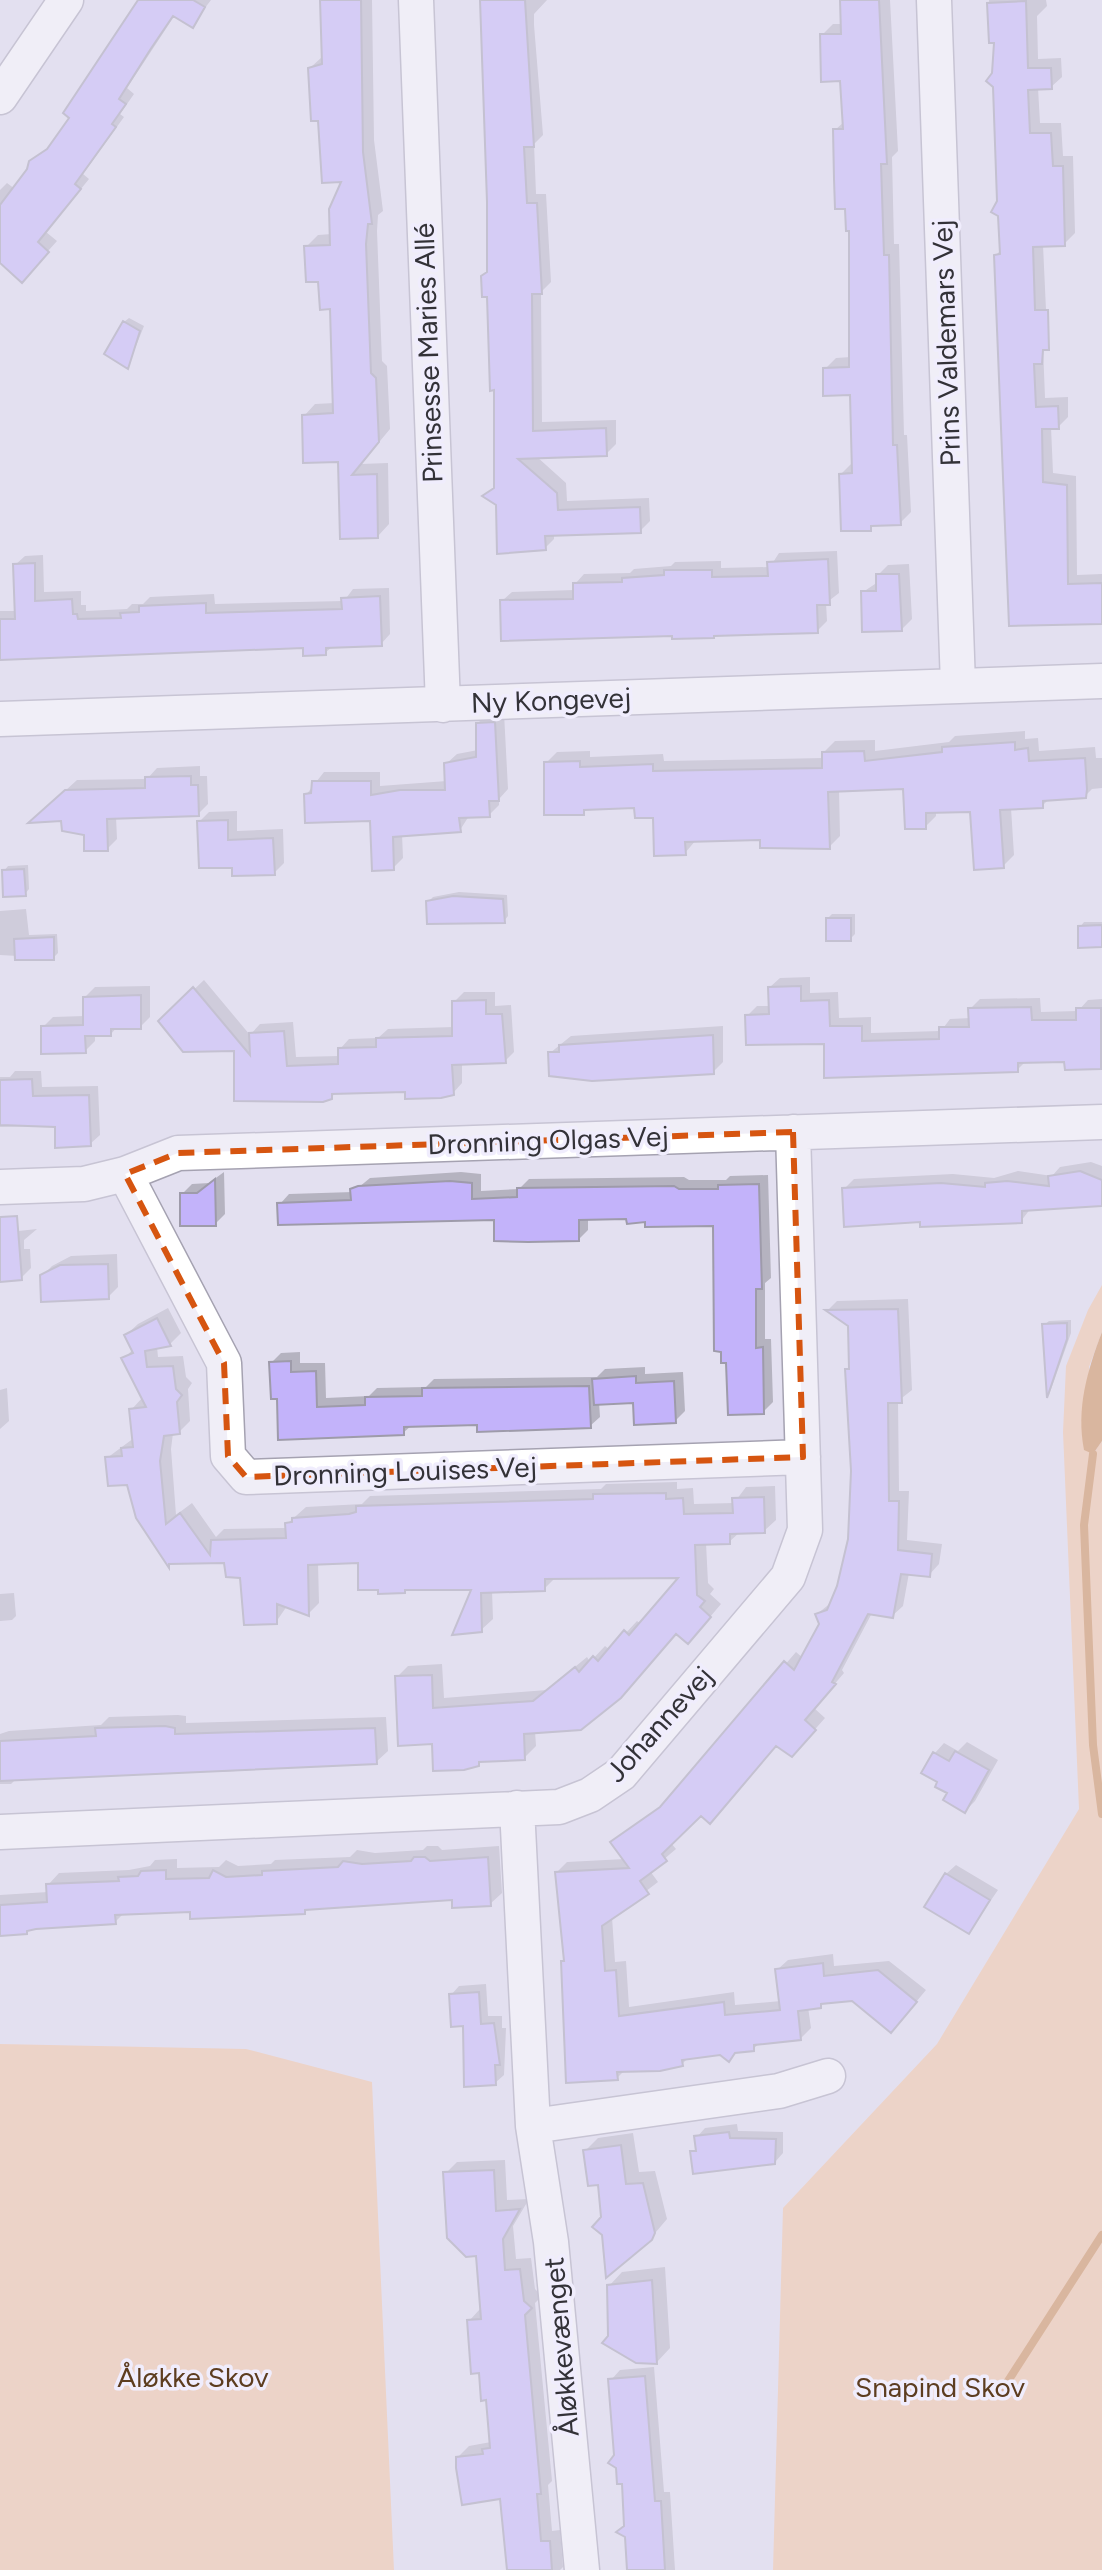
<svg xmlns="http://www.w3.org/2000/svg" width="1102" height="2570" viewBox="0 0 1102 2570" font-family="Figtree,sans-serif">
<rect width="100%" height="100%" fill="#e3e0f0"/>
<!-- green -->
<path fill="#f7c397" d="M1102,1285V1332L1089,1367L1093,1454L1102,1441V2570H773L783,2208L937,2044L1079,1809L1063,1432L1066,1366L1088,1310Z
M0,2044L246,2049L372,2082L394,2570H0Z"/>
<!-- water -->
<path fill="#cd833c" d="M1102,1332V1441L1093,1454L1084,1450C1076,1409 1087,1371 1102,1332Z"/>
<!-- shadow -->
<path fill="#0003" d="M142,0H211L192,25L175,15L127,88L134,94L120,114L124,117L83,174L89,179L46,232L57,241L31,270L0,261V190L7,183L15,189L30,162L54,143Z
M322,0H372L374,140L383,211L378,215L377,231L382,361L387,366L390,429L361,464L388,463L389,524L378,536L340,460L304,416L315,404L335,403L332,307L306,247L318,235L332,234L344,180L320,119L310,68L322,57Z
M480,0H547L534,14V25L543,135L534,144L536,194H546L551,282L541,292L542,422L616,420V444L606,454L536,456L566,483L567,501L649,498L650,521L640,531L554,534V539L545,548L485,496L494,487L496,388Z
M842,0H890L898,151L892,157L894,244H899L904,435H907L911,512L900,523L875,524L870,529L841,474L852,463V393L825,369L836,358L851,357V229L835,130L845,121L842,79L822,35L833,24H843Z
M989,0H1046L1047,6L1037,16L1038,59L1061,58L1062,77L1051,87L1038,88L1040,123H1061L1063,156H1073L1075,233L1064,244L1043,245L1046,310L1001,323L996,255L1001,250L996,40L990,41Z
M129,318L144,326L128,366L124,322Z
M1043,347L1045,398L1068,397V417L1058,427H1051L1053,473L1076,476L1077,575L1102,574V622L1011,623L1002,356Z
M837,551L839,593L826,603L827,621L817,631L674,634L502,601L512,592L575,590V584L584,574L630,573L634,569L671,566L675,562L721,561V568L770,567L779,553Z
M43,555L44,592L81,591V605H86V611L127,609L132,604H143L150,597L214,594L215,604L344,601L353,589L389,588L390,634L381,644L333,646L325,653L305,646L0,657V611H16L15,565L25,556Z
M909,564L912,619L902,629L863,592L878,582V575L888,565Z
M488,713H504L508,789L499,799V805L489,815L469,816L460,830L402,834L403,858L393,868L372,819L306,795L324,772H380V786L447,781L446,764L457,754L478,750V723Z
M1025,731V739L1038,738L1039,751L1095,747L1096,758H1102V788L1092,789L1085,796L1049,799L1042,806L1011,808L1014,855L1003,866L972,810H936V816L925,827L905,787L839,790L840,836L829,847L761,838L696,840L685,853L655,816L636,806L589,807L583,813L546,763L557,752L590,751V757L663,754L664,761L824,758V752L835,741L875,740V751L949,742L955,736Z
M200,766V776H207L208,804L198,814L116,817L117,839L107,849L63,819L41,813L77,780L147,779L157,768Z
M237,811V831L283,829L284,863L274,873L234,866L199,822L209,812Z
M28,865L29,889L25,894L4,871L8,866Z
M459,892L507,895L508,916L504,921L428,902L433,897Z
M26,909L29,935L57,934L58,953L53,958L0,955V911Z
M832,914H855V934L850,939L828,918Z
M1084,922H1102V945L1080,927Z
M810,977V993L838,992L839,1018L871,1017V1033L941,1031L950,1019L971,1018L970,1009L980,999L1040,998L1041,1012L1078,1011L1088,1000L1102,999V1068H1067L1066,1060L1026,1061L1017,1070L826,1042L747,1016L757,1006H771L770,987L780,978Z
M204,980L250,1035L260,1024L293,1022L296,1057L340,1056V1049L349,1039L378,1038L388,1029L454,1027V1002L464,992H495V1006L511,1005L514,1052L505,1061L462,1063V1083L453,1093L336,1092L331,1098L235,1049L161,1021Z
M150,986V1017L140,1027H117L111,1034H95V1041L85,1051L43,1027L53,1017L85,1016V997L95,987Z
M723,1026V1062L713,1072L563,1078L550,1053L571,1036Z
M15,1071H41L42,1087L98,1086L100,1135L90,1144L57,1125L0,1127V1077H10Z
M1091,1162L1102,1166V1204L1031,1208L1021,1221L922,1220L844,1189L854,1179L953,1174L994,1178L1018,1171L1052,1176L1060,1167Z
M224,1172L225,1214L215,1224L182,1194L192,1184L209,1183Z
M461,1172L481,1174V1191L519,1189L529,1179L684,1177L689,1180H726L730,1176L768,1175L771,1278L765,1283V1339H771L773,1402L763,1412L728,1361L715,1224L628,1217L588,1218V1230L579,1239L496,1218L280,1204L289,1194L353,1192L370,1178Z
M37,1229L24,1240V1249H30L31,1268L21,1278L0,1280V1233Z
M117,1254L118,1287L108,1297L42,1276L52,1266L71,1256Z
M908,1299L912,1390L898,1401L899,1491H909L907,1540L942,1544L939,1564L929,1575L909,1573L903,1606L892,1616L872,1613L842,1670L844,1673L814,1708L825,1718L802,1744H777L671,1843L676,1849L650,1871L658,1882L612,1917L615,1962L626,1961L629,2007L734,1992L735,2005L781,2001L777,1970L788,1960L833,1954L834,1966L889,1961L926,1990L901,2020L853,1998L824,2002L808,2007L811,2028L800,2039L761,2042L753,2049L689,2057L682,2064L625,2070L617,2078L563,1962L566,1959L557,1872L567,1862L625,1859L613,1842L669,1800L796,1652L803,1658L821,1624L817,1614L832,1602L839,1587L850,1539L853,1471L847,1370L851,1366L850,1325L828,1310L837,1301Z
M168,1308L181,1333L170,1344L157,1347L158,1357L183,1356L186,1377L192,1383L188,1389L190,1421L179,1432L173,1433L171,1449L176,1515L192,1503L216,1537L224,1529L287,1528V1524L306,1507L362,1504L370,1496L601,1489L606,1484L677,1482V1489L693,1488L694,1504L734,1503L746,1487L775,1486L776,1520L764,1531L740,1532L729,1542L706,1543L708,1583L714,1589L710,1594L721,1604L699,1630L677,1632L535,1731L536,1746L524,1758L483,1760L478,1764L434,1741L397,1677L408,1666L442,1664L444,1698L547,1690L587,1657L590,1662L605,1646L610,1650L637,1621L641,1624L682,1576L556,1577L544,1589L492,1591L493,1619L481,1630L474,1588L360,1561L318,1563L319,1603L308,1614L287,1606L276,1622L226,1561L170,1564L138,1517L128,1483L107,1458L134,1438L131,1410L143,1397L124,1359L133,1349L126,1335L138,1324Z
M1071,1320V1333L1049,1395L1044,1325L1049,1321Z
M300,1352V1363H325L326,1398L369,1396L377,1388L426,1387L434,1379L597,1377L605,1369L645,1367V1374L683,1372L685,1411L675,1421L635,1400L599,1402L600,1417L590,1426L412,1425L403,1433L279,1397L271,1363L281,1353Z
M7,1388L9,1421L0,1429V1390Z
M14,1593L16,1616L12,1620L0,1621V1594Z
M178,1715L186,1716V1723L386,1717L388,1751L376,1762L220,1772L203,1769L17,1778L11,1784H0V1734L9,1731L101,1725L109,1717Z
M967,1742L998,1760L975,1801L965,1811L949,1792L935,1753L944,1743L958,1751Z
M427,1846H438L442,1850L499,1846L502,1893L490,1904L453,1898L309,1907L304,1912L124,1913L115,1922L30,1928L26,1932L0,1935V1895L48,1892V1885L59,1873L129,1870L150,1866L155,1860L177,1859V1868L219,1867L226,1860L238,1866L271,1864L275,1860L350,1857L357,1850L375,1853L423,1850Z
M956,1865L998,1890L969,1932L946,1874Z
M486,1984L488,2016H502V2028H506L504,2075L495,2083L451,1995L459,1986Z
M737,2124L738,2131L783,2132V2153L775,2162L693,2152L698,2147L697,2137L705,2128Z
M633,2133L639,2172L655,2171L667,2219L650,2239L603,2218L600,2183L585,2151L598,2138Z
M505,2160L507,2200L529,2199L513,2226L516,2259L531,2258L535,2289L542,2296L535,2303L552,2481L548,2485L552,2531L560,2530L563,2567L560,2570H508L502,2496L458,2457L469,2446L491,2442L488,2398L469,2321L480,2309L478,2254L446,2173L457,2162Z
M665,2267L670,2348L657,2362L610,2336L609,2286L622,2272Z
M654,2367L664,2492H670L675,2570H629L624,2482L616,2456L611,2380L620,2370Z"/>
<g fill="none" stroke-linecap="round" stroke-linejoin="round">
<!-- stream -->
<path stroke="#cd833c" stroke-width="8" d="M1093,1454L1084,1525L1093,1745L1102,1814
M999,2395L1102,2235"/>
</g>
<!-- building -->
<path fill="#c3b3fa" stroke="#9e9baa" stroke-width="2" d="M138,0H193L205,7L193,28L173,16L150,50L119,99L126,104L112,124L116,127L75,184L81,189L38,242L49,252L22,283L0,263V205L27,169L29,161L47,149L69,118L63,113Z
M320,0H361L363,152L372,224H368L366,244L371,373L376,378L379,442L352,475L377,474L378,538L340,539L338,462L303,463L302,415L333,413L330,309L320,310L318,282H306L304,246L330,245L329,209L341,182L322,183L318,121H311L308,68L322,64Z
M480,0H525L534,147H524L527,203H537L542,294H532L533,431L606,428L607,456L518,459L557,493L558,510L640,507L641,533L545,536L546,550L497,554L496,505L482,496L494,488V390L490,391L487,297H482L481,276L487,272V202Z
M840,0H879L887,164H881L884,255H889L893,445H897L901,525L871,526V531H841L839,474L852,473L850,395L823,396V368L849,367V231H846L845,209H835L834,179L833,129H843L840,81L821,82L820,34H841Z
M1026,1L1028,68H1051L1052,89L1028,90L1030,133H1051L1053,166H1063L1065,246L1033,247L1035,310H1048L1049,350H1043L1042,364H1034L1036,407L1058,406L1059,429H1042L1043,482L1067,485L1068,584L1102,583V624L1009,626L994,255L1000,254L998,216L991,212L997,201L993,87L986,81L992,73L994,43H989L987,3Z
M123,321L140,331L128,369L104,354Z
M828,559L830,605H817L818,633L714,636V638L672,639V636L501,641L500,600L573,599V583L622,582V578L664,575V570H712V577L768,576L767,562Z
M35,563V601L72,599L73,614H77L78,619L121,618L120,613L139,612V606L206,603V613L342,609L341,598L380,596L382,646L326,648V655L303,656V648L0,660V619H15L13,564Z
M876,574H899L902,631L862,632L861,591H876Z
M495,722L499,801H489L490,817L459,818L461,832L393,837L394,870L372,871L370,821L305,823L304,794L311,793L312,781H371V795L400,790H445L444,763L476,757V723Z
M1015,742V750L1028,748L1029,761L1085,758L1087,789L1086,798L1043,801V808L1000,810L1004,868L974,870L970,812L926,813V829H905L903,789L828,792L830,849L760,848V840L685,842L686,855L654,856L653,818H635L634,808L584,810V815H544V762L580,761V767L653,764V771L822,768V752L864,751L865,761L942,752V747Z
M191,776V785H198L199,816L107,819L108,851H84V835L62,831L61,821L28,823L65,790L145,788V777Z
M228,820V840L273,838L275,875L232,876V868H199L197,821Z
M24,869L26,896L3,897L2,870Z
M453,896L503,899L505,923L427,924L426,901Z
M826,918H851V941H826Z
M1102,925V947L1078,948V926Z
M54,937V960H15L14,939Z
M801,986V1001L829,1000L830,1026H862V1041L939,1039V1027H969L968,1008L1031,1007L1032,1020H1076V1008H1101V1069L1065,1070L1064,1062L1018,1063V1072L824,1078V1044L746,1045L745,1015L769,1014L768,987Z
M193,987L250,1055L249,1033L284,1031L287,1066L338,1064V1048L376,1047V1038L452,1036V1001L486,1000V1014H502L506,1063L452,1065L454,1095L441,1098L405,1099V1092L332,1094V1099L323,1102L234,1101V1051L183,1052L158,1021Z
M141,995V1029H111V1036H85L86,1053L41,1054V1026L83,1025V997Z
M713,1035L714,1074L592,1081L549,1076L548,1052H559V1045Z
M32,1079L33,1096L89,1095L91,1146L55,1148V1127L0,1125V1080Z
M1080,1171L1102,1180V1206L1022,1211V1223L920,1227V1222L844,1227L842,1188L941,1183L985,1187V1183L1007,1181L1049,1186L1048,1176Z
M215,1179L216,1226H180V1193H197Z
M450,1181L472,1183V1199L517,1197V1188L674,1186L679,1189H718V1185L759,1184L762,1289H756V1348L763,1347L764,1414L728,1415L726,1363H721V1352L714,1351L713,1226L645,1227V1222L627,1224L626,1219L579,1220V1241L528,1242L494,1241V1220L278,1225L277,1203L351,1200L350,1189L358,1186Z
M17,1216L22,1280L0,1282V1217Z
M108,1264L109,1299L41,1302L40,1275L60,1265Z
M898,1309L902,1403H888L889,1501H899L898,1550L932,1554L930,1577L901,1574L893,1618L868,1614L832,1682L836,1684L805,1720L816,1730L792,1757L776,1746L710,1824L701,1816L662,1854L667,1861L640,1881L649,1894L602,1926L605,1971L616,1970L619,2016L724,2002L725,2015L780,2010L775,1969L823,1963L824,1976L878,1970L917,2002L891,2033L852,2001L821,2004V2008L798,2011L801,2040L754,2045V2051L735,2053L729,2062L720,2055L682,2060L683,2066L660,2071L617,2072L618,2080L566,2083L561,1961H564L555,1872L629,1868L610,1842L660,1807L784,1661L794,1670L819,1624L815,1614L827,1610L837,1586L848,1539L851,1471L845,1369H849L848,1326L825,1310Z
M157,1318L171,1346L145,1351L147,1367L173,1366L176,1389L182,1395L177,1402L180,1434L164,1436L160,1461L166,1524L180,1513L210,1555L211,1540L286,1538L285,1523L292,1522V1518L349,1514L356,1512V1506L593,1499V1494L666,1493V1499L683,1498L684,1514L733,1513L732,1498L764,1497L765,1533L730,1534V1544L695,1545L697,1595L705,1601L700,1607L711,1617L688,1644L676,1634L621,1698L581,1730L524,1734L525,1760L479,1762V1766L464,1770L433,1771L432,1744L398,1746L395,1676L432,1675L433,1708L533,1701L575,1667L579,1672L593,1656L598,1661L624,1630L629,1635L678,1578L545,1579V1591L481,1593L482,1632L452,1635L471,1590H405V1593L378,1594V1590H358V1563L308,1565L309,1616L277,1604V1624L244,1625L240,1578L226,1577L224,1563L169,1564V1568L136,1518L127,1485L108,1486L105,1457L122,1456L121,1448L133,1447L129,1409L146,1407L121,1358L133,1353L124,1335Z
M1067,1323V1339L1047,1398L1042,1324Z
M291,1361V1372L316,1371L317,1407L365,1405V1397L422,1396V1388L589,1386L591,1428L477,1432V1425L404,1427V1435L278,1440L277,1399H271L269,1362Z
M636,1376V1383L674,1381L676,1423L634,1425L633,1403L594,1405L592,1379Z
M165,1726L175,1728V1734L375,1728L377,1764L0,1781V1741L96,1736L95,1728Z
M955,1751L989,1770L965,1813L943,1800L947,1793L935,1787L937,1782L921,1773L933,1752L949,1761Z
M414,1857H425L430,1861L488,1857L491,1906L452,1908V1900L305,1910V1914L284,1915L190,1919V1912L115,1915L116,1924L36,1929L27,1931V1934L0,1936V1905L47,1902L46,1884L119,1881L118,1877L138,1876L141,1871L166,1870V1879L209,1878L213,1870L226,1877L262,1875V1871L338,1867L343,1861L362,1864L411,1861Z
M945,1873L990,1900L969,1934L924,1907Z
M479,1992L481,2024L494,2023L500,2065H495L496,2085L464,2087L463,2026L451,2027L449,1994Z
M729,2132L730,2138L776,2139L775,2164L693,2174L690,2151H696L694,2136Z
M621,2145L626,2184L643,2183L655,2233L652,2240L606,2278L602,2235L592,2227L601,2217L598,2185L588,2186L583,2150Z
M494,2170L496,2211L520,2209L503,2239L505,2270L520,2269L524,2301L532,2308L525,2315L541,2494H537L541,2541H550L552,2570H507L500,2499L462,2505L456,2468V2457L483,2454L482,2449L490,2448L486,2400L481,2401L479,2373L471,2374L467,2320L481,2319L476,2256L466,2257L447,2238L443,2172Z
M652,2280L657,2364L636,2363L602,2343L608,2336L607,2285Z
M645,2376L655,2501H661L665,2570H627L625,2537L616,2532L624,2526L622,2484H617L616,2468L608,2463L614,2455L608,2379Z"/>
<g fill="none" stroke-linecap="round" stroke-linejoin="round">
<!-- minor casing -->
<g stroke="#a5a2b1" stroke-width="37">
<path id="minor" d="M416,0L443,705
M934,0L958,685
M0,97L66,0
M0,719L1102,681
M125,1174L224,1363L228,1456L246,1477L803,1457
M0,1187L84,1184L125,1174L178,1153L1102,1122
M517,1808L533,2126L551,2242L582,2570
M0,1832L559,1807L590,1795L621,1774L788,1577L805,1530L793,1132
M533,2126L779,2091L828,2076"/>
</g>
<!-- minor -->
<use href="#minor" stroke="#fff" stroke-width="34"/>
</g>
<!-- marked area -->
<path d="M0 0H1102V2570H0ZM793,1132L803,1457L246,1477L228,1456L224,1363L125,1174L178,1153Z" fill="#e3e0f0" fill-opacity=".55" fill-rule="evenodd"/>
<path fill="none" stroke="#d65510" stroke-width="6" stroke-dasharray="16 10" stroke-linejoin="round" d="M793,1132L803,1457L246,1477L228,1456L224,1363L125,1174L178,1153Z"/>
<g text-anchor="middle" stroke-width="7" stroke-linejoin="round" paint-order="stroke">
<!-- street labels -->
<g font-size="28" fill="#333238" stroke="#f0edfd">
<text transform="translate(946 343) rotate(-92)" y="10">Prins Valdemars Vej</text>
<text transform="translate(428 353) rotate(-92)" y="10">Prinsesse Maries Allé</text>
<text transform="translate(551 700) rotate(-2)" y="10">Ny Kongevej</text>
<text transform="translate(548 1140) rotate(-2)" y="10">Dronning Olgas Vej</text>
<text transform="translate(405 1471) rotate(-2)" y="10">Dronning Louises Vej</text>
<text transform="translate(659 1724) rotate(-48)" y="10">Johannevej</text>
<text transform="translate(561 2347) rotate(-95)" y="10">Åløkkevænget</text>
</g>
<!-- park labels -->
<g font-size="28" fill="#5d3d20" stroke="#f0edfd">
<text x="193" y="2387">Åløkke Skov</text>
<text x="940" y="2397">Snapind Skov</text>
</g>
</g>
</svg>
